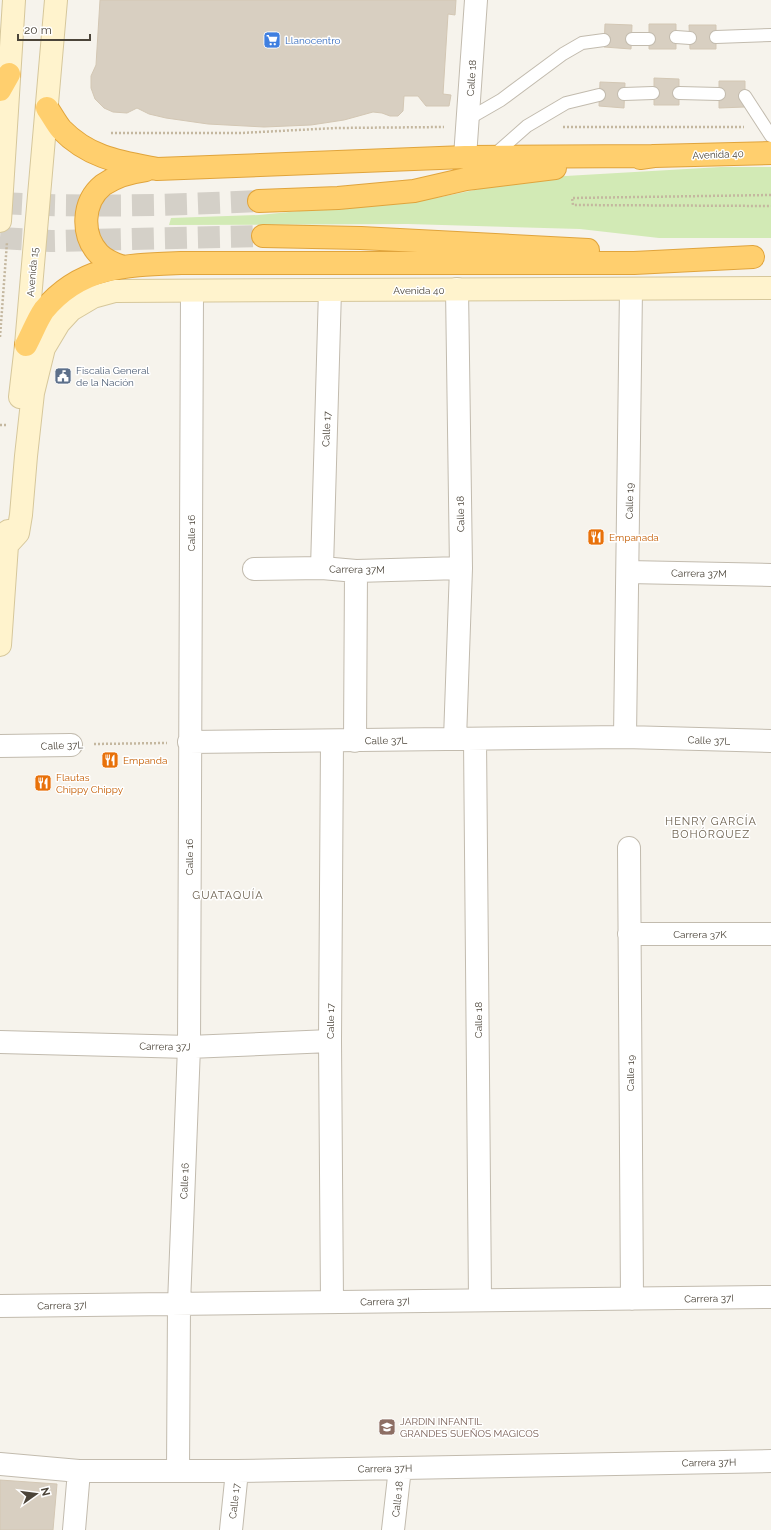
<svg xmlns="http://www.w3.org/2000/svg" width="771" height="1530" viewBox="0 0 771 1530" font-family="Raleway,sans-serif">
<rect width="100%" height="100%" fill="#f6f3ec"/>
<!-- green -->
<path fill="#d2eab5" d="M721,167H771V238H659L580,229L408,224L169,225L171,218L259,215L441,197L531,178Z"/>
<!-- building -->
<path fill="#d8cfc1" stroke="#d3c7b4" d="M100,0H456L455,15L448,14L443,94L451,95L449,106H426L418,96H404L403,111L398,116H390L382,113L373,112L344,120L311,125L264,127L208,124L166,118L149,114L137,108L127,113L113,112L104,108L95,99L91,88V76L96,65Z
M605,24L632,25L631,49L604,47Z
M649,24H676V49H649Z
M689,25H716V49H690Z
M654,78L679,79V105H654Z
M719,81H745V107L719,108Z
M600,82L625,83L624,108L599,106Z
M0,1480L57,1484L53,1530H0Z"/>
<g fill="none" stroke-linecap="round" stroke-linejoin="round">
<!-- highway-tunnel -->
<path stroke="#d4d0c8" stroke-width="22" stroke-dasharray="22 11" stroke-linecap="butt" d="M0,203C87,208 173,205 259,201
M0,238L51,241L263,236"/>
<!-- lane casing -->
<g stroke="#c2bbae" stroke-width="14">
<path id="lane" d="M676,37L690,38
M716,37L771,35
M632,39H649
M679,93L719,94
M624,94L653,93
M745,96L771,136
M468,119L501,100L563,54L582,43L604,40
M493,156L527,126L566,103L599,95"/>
</g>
<!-- street casing -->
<g stroke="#c2bbae" stroke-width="24">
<path id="street" d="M465,157L476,0
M322,568L330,290
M254,569L322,568L356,571L461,568
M628,572L771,575
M625,737L631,289
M455,739L461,568L457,289
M475,739L480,1300
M355,741L356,571
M189,742L625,737L771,741
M0,746L71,745
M629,848L632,1299
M629,934H771
M0,1042L189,1047L330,1041
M332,1302L330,1041L332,741
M0,1306L771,1297
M0,1464L79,1471H237L771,1461
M178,1471L179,1304L189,1047L192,291
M74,1530L79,1471
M231,1530L237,1471
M393,1530L400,1468"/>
</g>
<!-- secondary casing -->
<g stroke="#d6c79b" stroke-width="24">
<path id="secondary" d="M0,221L14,0
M20,397L26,345L56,0
M7,545L18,533L21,515L26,456L33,393L44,348L59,323L71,310L93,297L115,291L771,288
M0,645L8,531"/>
</g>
<!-- highway casing -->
<g stroke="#e0a43c" stroke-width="24">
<path id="highway" d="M0,90L9,74
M47,108C52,115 56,123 61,129C89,158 120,162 157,169L465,157L654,156
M640,158L654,156L771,153
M259,201L338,198L414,191L466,179L555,168
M263,236L361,238L588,250
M123,267C114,264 106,261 99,254C81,235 82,202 103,185C116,176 130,172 146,170
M26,345C32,334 37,320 44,310C81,265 128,265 181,263H634L753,257"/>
</g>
<!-- path -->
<path stroke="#c4b79f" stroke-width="2.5" stroke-dasharray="2 2" stroke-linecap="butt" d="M563,127H744
M111,133H241L336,128L444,127
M771,195L572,198L573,205L771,206
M0,337L7,242
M0,425H6
M94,744L167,743"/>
<!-- lane -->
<use href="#lane" stroke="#fff" stroke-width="12"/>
<!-- street -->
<use href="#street" stroke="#fff" stroke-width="22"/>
<!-- secondary -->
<use href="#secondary" stroke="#fff3cd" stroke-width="22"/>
<!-- highway -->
<use href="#highway" stroke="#ffcf6e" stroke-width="22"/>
</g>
<!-- icons -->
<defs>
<g id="supermarket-square" transform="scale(0.9)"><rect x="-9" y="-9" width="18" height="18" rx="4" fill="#3f7fe0" stroke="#fff"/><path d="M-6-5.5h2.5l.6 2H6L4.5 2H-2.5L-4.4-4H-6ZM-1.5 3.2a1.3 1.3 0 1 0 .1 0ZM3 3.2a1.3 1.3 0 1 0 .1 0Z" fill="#fff"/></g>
<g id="civic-square" transform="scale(0.9)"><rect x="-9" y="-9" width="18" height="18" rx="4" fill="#5c6f8a" stroke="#fff"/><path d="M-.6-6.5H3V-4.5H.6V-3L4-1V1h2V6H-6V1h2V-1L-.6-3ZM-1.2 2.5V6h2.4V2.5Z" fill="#fff"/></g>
<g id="restaurant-square" transform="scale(0.9)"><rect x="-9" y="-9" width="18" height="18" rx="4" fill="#e8710a" stroke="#fff"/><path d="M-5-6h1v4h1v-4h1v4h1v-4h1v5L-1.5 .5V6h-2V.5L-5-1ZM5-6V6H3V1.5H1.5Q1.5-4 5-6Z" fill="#fff"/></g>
<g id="school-square" transform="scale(0.9)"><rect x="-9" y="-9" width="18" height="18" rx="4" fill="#8d6e63" stroke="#fff"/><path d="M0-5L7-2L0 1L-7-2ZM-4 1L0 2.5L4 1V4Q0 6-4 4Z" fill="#fff"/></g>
</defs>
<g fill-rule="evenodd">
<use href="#supermarket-square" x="272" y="40"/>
<use href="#civic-square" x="63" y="376"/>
<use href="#restaurant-square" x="596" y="537"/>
<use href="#restaurant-square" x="110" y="760"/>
<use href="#restaurant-square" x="43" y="783"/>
<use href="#school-square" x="387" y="1427"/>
</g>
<g text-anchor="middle" stroke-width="3" stroke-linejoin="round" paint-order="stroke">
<!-- shop labels -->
<g font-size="10" fill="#366cbe" stroke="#fff" text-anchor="start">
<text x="285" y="44">Llanocentro</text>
</g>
<!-- street labels -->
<g font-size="10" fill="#4b4439" stroke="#fff">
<text transform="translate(471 78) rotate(-86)" y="4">Calle 18</text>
<text transform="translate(718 154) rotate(-2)" y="4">Avenida 40</text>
<text transform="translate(32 272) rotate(-85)" y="4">Avenida 15</text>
<text x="419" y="294">Avenida 40</text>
<text transform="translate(326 429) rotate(-88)" y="4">Calle 17</text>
<text transform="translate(629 501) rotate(-89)" y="4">Calle 19</text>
<text transform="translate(460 514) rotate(-91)" y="4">Calle 18</text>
<text transform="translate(191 533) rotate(-90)" y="4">Calle 16</text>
<text transform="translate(357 569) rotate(1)" y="4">Carrera 37M</text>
<text transform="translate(699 573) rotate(1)" y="4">Carrera 37M</text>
<text transform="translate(386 740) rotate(-1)" y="4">Calle 37L</text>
<text transform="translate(709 740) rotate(2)" y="4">Calle 37L</text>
<text transform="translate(62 745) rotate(-2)" y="4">Calle 37L</text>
<text transform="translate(189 857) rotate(-90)" y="4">Calle 16</text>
<text x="700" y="938">Carrera 37K</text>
<text transform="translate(478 1020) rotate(-90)" y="4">Calle 18</text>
<text transform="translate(330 1021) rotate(-90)" y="4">Calle 17</text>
<text transform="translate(165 1046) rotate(1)" y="4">Carrera 37J</text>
<text transform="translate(630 1073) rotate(-90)" y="4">Calle 19</text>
<text transform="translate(184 1181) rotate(-88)" y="4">Calle 16</text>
<text transform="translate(709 1298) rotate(-1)" y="4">Carrera 37I</text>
<text transform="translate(385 1301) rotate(-1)" y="4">Carrera 37I</text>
<text transform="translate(62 1305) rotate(-1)" y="4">Carrera 37I</text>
<text transform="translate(709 1462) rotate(-1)" y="4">Carrera 37H</text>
<text transform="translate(385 1468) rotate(-1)" y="4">Carrera 37H</text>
<text transform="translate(397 1499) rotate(-84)" y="4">Calle 18</text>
<text transform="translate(234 1501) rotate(-84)" y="4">Calle 17</text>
</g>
<!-- service labels -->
<g font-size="10" fill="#4e5e75" stroke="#fff" text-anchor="start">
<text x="76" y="374">Fiscalia General<tspan x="76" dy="12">de la Nación</tspan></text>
</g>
<!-- food labels -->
<g font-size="10" fill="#c56008" stroke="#fff" text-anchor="start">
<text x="609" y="541">Empanada</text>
<text x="123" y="764">Empanda</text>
<text x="56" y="781">Flautas<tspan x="56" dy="12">Chippy Chippy</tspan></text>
</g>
<!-- education labels -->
<g font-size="10" fill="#785e54" stroke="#fff" text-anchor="start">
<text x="400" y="1425">JARDIN INFANTIL<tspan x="400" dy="12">GRANDES SUEÑOS MAGICOS</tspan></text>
</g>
<!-- neighbourhood labels -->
<g font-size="11" letter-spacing="1" fill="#6e6250" stroke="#fff">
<text x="711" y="825">HENRY GARCÍA<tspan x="711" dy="13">BOHÓRQUEZ</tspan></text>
<text x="228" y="899">GUATAQUÍA</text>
</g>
</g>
<!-- north arrow -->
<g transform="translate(36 1494) rotate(76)" stroke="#ffffff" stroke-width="3" paint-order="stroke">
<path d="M0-3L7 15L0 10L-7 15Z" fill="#4b4439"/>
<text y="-6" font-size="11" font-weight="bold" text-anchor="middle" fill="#4b4439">N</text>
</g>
<!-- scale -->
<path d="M18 34v6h72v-6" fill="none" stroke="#4b4439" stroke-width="2"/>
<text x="24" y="34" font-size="12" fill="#4b4439" stroke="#ffffff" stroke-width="3" paint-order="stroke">20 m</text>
</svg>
